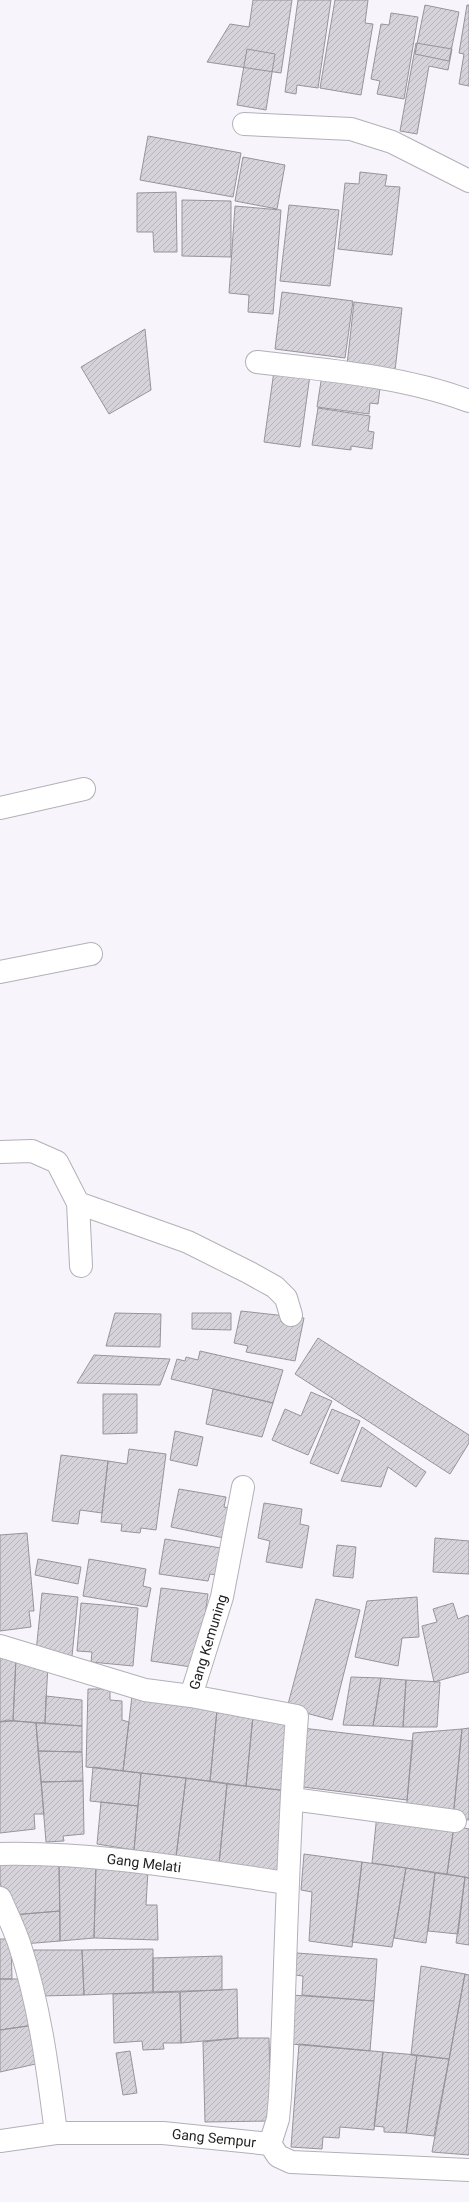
<svg xmlns="http://www.w3.org/2000/svg" width="469" height="2202" viewBox="0 0 469 2202" font-family="Roboto,sans-serif">
<defs>
<pattern id="building-hatch" width="6" height="6" patternUnits="userSpaceOnUse"><rect width="6" height="6" fill="#d6d3da"/><path d="M-1 1l2-2M0 6l6-6M5 7l2-2" fill="none" stroke="#b7b5bb"/></pattern>
</defs>
<rect width="100%" height="100%" fill="#f7f4fb"/>
<!-- building -->
<path fill="url(#building-hatch)" stroke="#97949b" d="M253,0H292L281,73L207,62L230,24L249,27Z
M298,0H331L318,88L297,85L296,94L285,92Z
M335,0H368L365,23L373,24L361,95L320,88Z
M425,5L459,12L449,61L415,54Z
M467,5H469V86L459,84L464,54L459,53Z
M391,13L418,17L404,99L377,94L380,81L371,79L381,24L389,25Z
M416,43L452,49L448,70L429,66L417,134L400,131Z
M247,49L275,54L266,110L237,105Z
M148,136L241,153L233,197L140,180Z
M243,157L285,165L277,209L235,201Z
M360,172L387,175L385,186L400,187L392,255L338,249L345,183L359,184Z
M176,192L177,252H154L153,232H137V193Z
M182,200L231,201V257L182,256Z
M289,205L339,210L330,286L280,281Z
M235,206L281,210L273,314L248,312L249,295L229,293Z
M282,292L353,301L345,358L275,349Z
M354,302L402,308L395,371L347,365Z
M145,329L151,390L109,414L81,367Z
M274,371L310,375L300,447L264,442Z
M322,375L380,388L378,404L370,403L369,414L317,407Z
M318,408L370,416L368,431L374,432L372,449L351,446V450L312,445Z
M241,1311L304,1318L295,1361L246,1352L248,1346L234,1343Z
M115,1313L161,1314L160,1347L106,1346Z
M192,1313H231V1330L192,1329Z
M318,1338L469,1435V1443L450,1474L295,1374Z
M200,1351L283,1370L273,1403L171,1379L177,1359L185,1361L186,1357L198,1360Z
M94,1355L170,1359L160,1385L77,1383Z
M213,1389L273,1403L262,1437L206,1424Z
M311,1392L332,1401L308,1455L272,1440L285,1409L301,1416Z
M103,1394H137V1433L103,1434Z
M332,1409L360,1421L338,1474L310,1463Z
M362,1427L426,1472L416,1487L388,1467L381,1487L341,1481Z
M175,1431L203,1437L197,1466L170,1460Z
M129,1449L166,1454L156,1530L141,1528L140,1533L121,1531L122,1524L101,1522L108,1461L127,1464Z
M61,1455L108,1461L102,1513L80,1510L78,1524L52,1521Z
M179,1489L226,1497L224,1507L230,1508L224,1538L171,1527Z
M264,1503L302,1509L300,1524L309,1526L302,1568L266,1562L270,1541L258,1538Z
M27,1533L34,1611H29L31,1627L0,1631V1535Z
M435,1538L469,1541V1574L433,1572Z
M165,1539L221,1548L217,1575L210,1574L208,1581L159,1574Z
M337,1545L356,1547L353,1578L333,1576Z
M38,1559L81,1567L78,1584L35,1575Z
M89,1559L146,1569L143,1586L151,1588L147,1607L83,1596Z
M161,1588L208,1594L198,1668L151,1661Z
M42,1593L78,1597L72,1656L36,1652Z
M417,1597L419,1637L402,1638L398,1666L355,1657L367,1601Z
M316,1599L360,1610L332,1720L287,1708Z
M81,1603L138,1608L133,1666L91,1662L92,1652L77,1651Z
M453,1603L458,1619L468,1615L469,1618V1672L434,1682L422,1626L437,1622L433,1609Z
M0,1655L16,1658L13,1721L0,1722Z
M16,1658L48,1663L45,1723L13,1721Z
M351,1677L381,1678L373,1726L343,1725Z
M381,1678L406,1680L403,1727L373,1726Z
M406,1680L440,1682L437,1727H403Z
M88,1689H110V1700L122,1701V1720L129,1722L123,1771L86,1767Z
M46,1696L82,1700V1726L45,1723Z
M132,1696L217,1710L210,1781L123,1771Z
M217,1710L253,1716L246,1786L210,1781Z
M253,1716L293,1722L288,1791L246,1786Z
M7,1720L36,1723L44,1814H34L35,1829L0,1833V1722Z
M36,1723L82,1726V1752L38,1751Z
M302,1728L413,1741L407,1800L295,1786Z
M469,1728V1820L453,1818L462,1729Z
M462,1729L453,1818L406,1812L413,1733Z
M38,1751L82,1752L83,1781L41,1782Z
M93,1767L141,1773L138,1806L90,1801Z
M141,1773L186,1778L176,1857L134,1850Z
M186,1778L227,1784L219,1864L176,1857Z
M83,1781L84,1834L63,1836L64,1841L46,1842L41,1782Z
M227,1784L288,1791L282,1874L219,1864Z
M101,1802L138,1806L134,1850L97,1844Z
M377,1814L454,1826L447,1874L372,1863Z
M454,1826L469,1829V1878L447,1874Z
M304,1854L362,1862L352,1947L309,1941L312,1892L301,1890Z
M362,1862L406,1868L392,1947L352,1942Z
M59,1863L60,1911L12,1915L0,1883V1864Z
M59,1863H96L94,1938L60,1941Z
M96,1863L148,1870L146,1905H157L158,1940L94,1938Z
M406,1868L435,1873L426,1943L394,1938Z
M435,1873L465,1877L458,1934L428,1931Z
M465,1877L469,1878V1945L456,1943Z
M60,1911V1941L23,1944L12,1915Z
M0,1939H11L12,1979H0Z
M153,1949V1992L84,1995L82,1950Z
M25,1950H82L84,1995L40,1996Z
M297,1953L377,1959L374,2001L302,1995L303,1976L295,1975Z
M222,1956V1990L153,1992V1958Z
M421,1966L465,1974L449,2059L411,2055Z
M465,1974L469,1975V2155L432,2152Z
M0,1979H27L34,2025L0,2030Z
M237,1989L238,2038L181,2043L180,1992Z
M180,1992L181,2043H163L164,2049L143,2050L142,2041L114,2043L113,1994Z
M292,1995L374,2001L370,2051L291,2044Z
M34,2025L40,2063L0,2072V2030Z
M238,2038H269L271,2121L205,2122L203,2042Z
M299,2044L383,2052L374,2130L340,2127L339,2138L323,2137L322,2149L291,2147Z
M130,2051L137,2093L123,2095L116,2053Z
M383,2052L417,2055L406,2133L384,2132V2127L374,2126Z
M417,2055L449,2059L434,2136L406,2133Z"/>
<g fill="none" stroke-linecap="round" stroke-linejoin="round">
<!-- minor casing -->
<g stroke="#b3b0b7" stroke-width="24">
<path id="minor" d="M244,124L351,129L392,142L469,181
M257,362C326,370 403,376 469,401
M0,808L84,789
M0,972L91,954
M0,1152L32,1151L57,1162L78,1203L81,1266
M78,1203L188,1242L248,1272L275,1287L286,1298L291,1315
M0,1646L145,1690L191,1696L222,1597L243,1487
M191,1696L297,1716C287,1843 286,1970 280,2097L278,2119L270,2144
M292,1799L455,1821
M0,1854C96,1852 192,1869 287,1883
M0,1898C7,1914 15,1930 20,1946C40,2007 48,2070 56,2133
M0,2141L56,2133H163L270,2144
M270,2144L278,2156L291,2162L469,2170"/>
</g>
<!-- minor -->
<use href="#minor" stroke="#fff" stroke-width="22"/>
</g>
<g text-anchor="middle" stroke-width="3.5" stroke-linejoin="round" paint-order="stroke">
<!-- street labels -->
<g font-size="14" fill="#1f1e20" stroke="#fff">
<text transform="translate(208 1642) rotate(-73)" y="5">Gang Kemuning</text>
<text transform="translate(144 1863) rotate(7)" y="5">Gang Melati</text>
<text transform="translate(214 2138) rotate(6)" y="5">Gang Sempur</text>
</g>
</g>
</svg>
